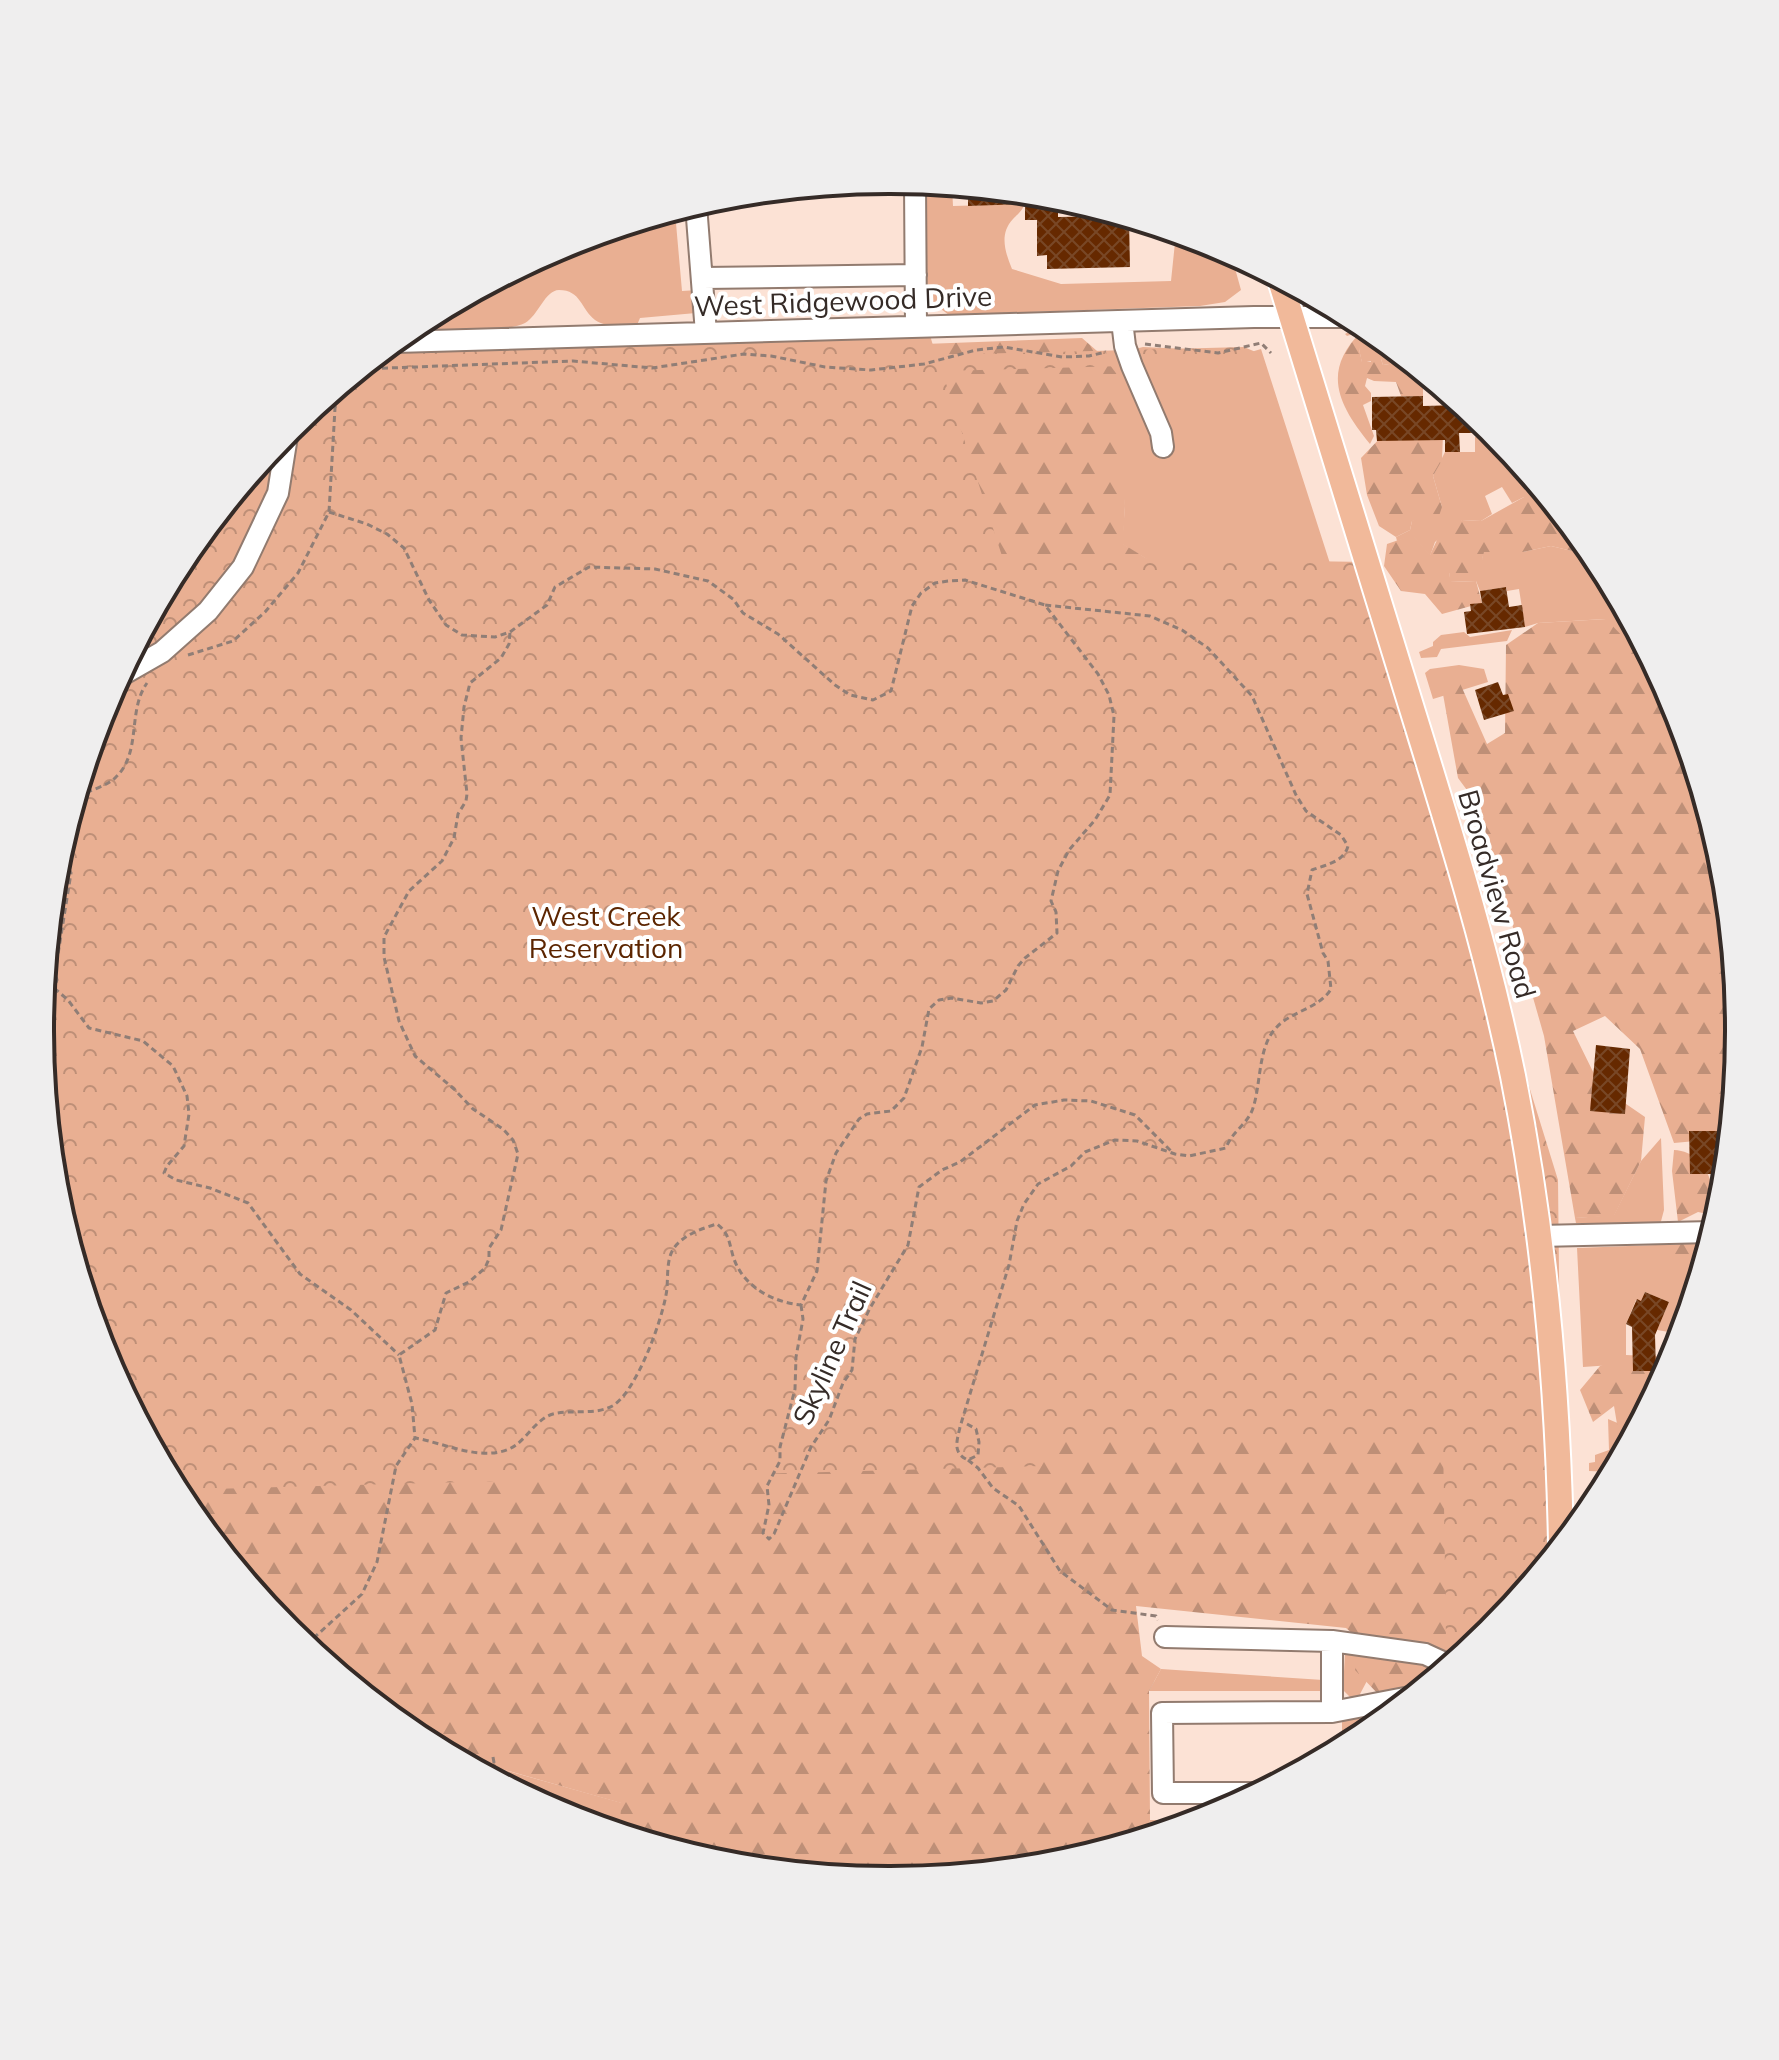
<svg xmlns="http://www.w3.org/2000/svg" width="1779" height="2060" viewBox="0 0 1779 2060" font-family="Mulish,sans-serif">
<defs>
<pattern id="forest-firs" width="22" height="20" patternUnits="userSpaceOnUse" patternTransform="scale(2)"><rect width="22" height="20" fill="#e9af92"/><path d="M5 1l3.5 6h-7zM16 11l3.5 6h-7z" fill="#be8f77"/></pattern>
<pattern id="park-crowns" width="20" height="18" patternUnits="userSpaceOnUse" patternTransform="scale(2)"><rect width="20" height="18" fill="#e9af92"/><path d="M2 6a3 3 0 1 1 6 0M12 15a3 3 0 1 1 6 0" fill="none" stroke="#be8f77"/></pattern>
<pattern id="building-cross-hatch" width="8" height="8" patternUnits="userSpaceOnUse" patternTransform="scale(2)"><rect width="8" height="8" fill="#662900"/><path d="M0 0l8 8M0 8l8-8" fill="none" stroke="#784726"/></pattern>
</defs>
<rect width="100%" height="100%" fill="#fce2d5"/>
<!-- green -->
<path fill="#e9af92" d="M924,184L952,187L953,206L1025,204C1021,212 1019,213 1013,219C999,234 1005,252 1012,269L1061,284L1171,281L1176,233L1215,245L1231,254L1241,290L1225,302L1200,306L949,315L933,303L927,290Z
M675,212L682,291L698,290L696,313L640,318L637,325C624,325 606,328 595,320C581,309 581,290 559,290C545,290 538,316 525,323C503,334 436,330 409,331L418,323L565,245Z
M1366,327L1408,361L1383,365L1381,359L1362,363L1359,349L1362,331L1347,336L1345,334L1356,328Z
M1143,347L1251,352L1261,349L1335,579L1193,587L1122,544L1125,506L1104,357Z
M1490,429L1561,516L1524,497L1512,503L1502,487L1485,496L1492,514L1481,521L1462,520L1435,542L1430,556L1413,536L1397,541L1396,537L1410,530L1412,521L1442,507L1433,476L1445,452H1475V437L1490,436Z
M1551,546L1572,551L1586,546L1596,558L1637,635L1625,640L1605,619L1538,623L1525,627L1519,589L1507,591L1506,587L1480,591L1476,581L1450,582L1449,572L1496,573L1482,559L1483,552H1523Z
M1512,630L1507,641L1441,649L1437,657L1421,658L1419,652L1433,646V642L1441,635L1464,632L1470,637Z
M1459,665L1484,669L1488,682L1433,699L1425,673L1430,669Z
M1661,1138L1664,1210L1660,1225L1576,1223L1575,1218L1614,1215L1641,1161Z
M1708,1243L1690,1302L1684,1303L1685,1319L1681,1334L1657,1330L1669,1302L1645,1292L1641,1301L1636,1300L1626,1324V1364L1583,1367L1577,1248Z
M1608,1419L1634,1430L1612,1472L1589,1471V1463L1595,1462V1455L1609,1450Z
M1354,1649L1362,1650L1368,1679L1360,1694L1366,1701L1355,1702L1343,1690L1345,1653Z
M1161,1669L1323,1680V1691H1149Z
M1342,1717H1365L1370,1724V1729L1362,1730V1726H1350V1737L1359,1738L1342,1747Z
M483,1764L622,1803L620,1832L564,1815L484,1772Z
M1150,1820H1199L1146,1836Z"/>
<!-- forest -->
<path fill="url(#forest-firs)" d="M1362,331L1366,341L1359,349L1362,362H1371L1369,351L1372,342L1381,341L1388,348L1381,359L1383,365L1408,361L1423,374V396H1401L1396,382L1374,381L1367,378L1365,386L1371,393V401L1363,405L1374,436L1370,444C1338,405 1321,371 1362,331Z
M1082,338L1104,357L1121,380L1125,506L1123,544L1193,587L1241,579L1490,1631L1419,1689L1380,1696L1355,1670L1364,1644L1346,1628L1136,1606L1142,1656L1161,1669L1149,1691L1150,1820L1146,1836L1055,1863L889,1879L723,1863L620,1832L621,1803L484,1764V1772L417,1736L288,1630L183,1502L104,1355L56,1195L40,1030L47,962L63,951L56,864L898,345Z
M1383,435H1443L1442,460L1433,476L1442,507L1438,519L1412,521L1410,530L1396,537L1379,526L1367,495L1361,458Z
M1544,496L1586,546L1572,551L1551,546L1523,552H1484L1482,559L1501,562L1496,573H1449L1451,582L1476,581L1482,603L1442,614L1425,594L1401,591L1384,566L1387,544L1413,535L1430,555L1444,525L1462,520L1481,521L1524,497Z
M1606,619L1625,639L1637,635L1675,705L1723,865L1739,1030L1728,1138L1674,1143L1640,1049L1605,1016L1573,1031L1600,1086L1645,1117L1641,1161L1614,1216L1575,1218L1544,1036L1478,805L1458,778L1441,683L1455,672L1487,744L1505,733L1506,645L1538,623Z
M1674,1150C1694,1151 1705,1164 1711,1182L1723,1188L1717,1216L1698,1212L1678,1222L1672,1171Z
M1712,1230L1700,1270L1692,1269L1673,1259L1679,1240Z
M1626,1355L1673,1357L1634,1430L1617,1424L1614,1406L1593,1422L1580,1390L1600,1366Z"/>
<!-- park -->
<path fill="url(#park-crowns)" d="M928,329L936,355L1244,347L1258,353L1265,362L942,371L1002,556L1367,562L1558,1180L1562,1544L1490,1631L1480,1639L1446,1640L1443,1436L1042,1442V1466L177,1490L104,1355L56,1195L40,1030L56,864L105,704L183,558L289,429L392,344Z"/>
<!-- building -->
<path fill="url(#building-cross-hatch)" d="M968,188L1058,198V217L1118,216L1129,219L1130,267L1047,269V255L1037,256V220H1025V204L968,206Z
M1423,396V406L1461,405L1474,416V433H1459L1460,452H1445V440L1377,441L1376,430H1372V397Z
M1506,587L1509,607L1522,605L1525,627L1467,634L1464,612L1471,611L1470,604L1482,603L1480,591Z
M1498,682L1503,695L1508,694L1514,711L1484,720L1475,690Z
M1596,1045L1630,1049L1625,1114L1590,1111Z
M1689,1131H1729L1725,1174H1690Z
M1645,1292L1669,1302L1655,1335L1656,1371H1633L1632,1327L1626,1324L1637,1299L1641,1301Z"/>
<g fill="none" stroke-linecap="round" stroke-linejoin="round">
<!-- minor casing -->
<g stroke="#927b6f" stroke-width="24">
<path id="minor" d="M915,183L916,327
M696,205L706,333
M703,278L916,275
M1122,321L1125,346L1132,366L1161,433L1163,447
M396,342L1254,317H1348
M120,676L162,652L208,611L243,567L278,493L288,430
M1540,1236L1712,1232
M1165,1637L1332,1641V1712
M1332,1641L1425,1654L1449,1665
M1255,1793H1163L1162,1713L1332,1712L1410,1697"/>
</g>
<!-- major casing -->
<g stroke="#fff" stroke-width="28">
<path id="major" d="M1280,280C1321,411 1361,542 1401,673C1442,807 1485,939 1513,1076C1544,1231 1558,1387 1561,1544"/>
</g>
<!-- path -->
<path stroke="#907e76" stroke-width="3" stroke-dasharray="6 4" stroke-linecap="butt" d="M1068,201V208H1092
M1145,344L1218,353L1261,343L1271,353
M362,369L573,361L652,368L744,354L771,356L825,367L871,370L924,364L976,350L1004,347L1062,357L1089,356L1106,352
M329,512L367,524L387,534L404,548L429,600L446,625L462,635L495,637L510,632L547,605L555,587L589,567L655,569L708,581L733,599L743,613L778,634L835,685L850,695L873,700L891,691L912,606L921,593L935,583L948,581L965,580L1045,605L1098,674L1109,695L1114,716L1110,795L1095,820L1069,850L1058,871L1051,901L1056,912L1057,933L1025,958L1018,966L1006,990L993,1001L981,1003L952,998L939,1000L929,1009L922,1047L904,1098L891,1111L867,1114L859,1119L836,1153L826,1181L817,1271L801,1305C772,1302 742,1286 733,1256C729,1242 729,1233 717,1224C703,1228 683,1235 674,1248C665,1261 669,1281 666,1295C661,1323 637,1389 614,1405C596,1416 572,1409 553,1414C538,1418 528,1436 516,1445C487,1465 445,1443 415,1438L412,1404L399,1355L435,1330L446,1293L469,1282L485,1268L489,1259V1248L501,1230L518,1154L513,1140L503,1129L473,1109L454,1089L415,1056L399,1021L384,957V937L409,891L442,861L454,838L458,814L466,801L467,794L461,738L464,707L470,683L501,658L509,644L510,632
M145,629L150,636
M188,655L233,641L265,612L298,573L329,512L336,391
M77,796C88,791 108,786 116,777C142,752 127,711 147,683
M54,988L68,1000L89,1028L143,1041L173,1066L187,1096L189,1114L184,1146L167,1166L164,1173L176,1180L210,1188L248,1203L300,1274L351,1310L399,1355
M43,997L54,988L57,980L55,973L71,873L60,851
M801,1305L803,1319L796,1357L795,1389L780,1447V1461L767,1486L769,1505L763,1533L769,1539L774,1534L811,1447L829,1420L843,1383L852,1370L855,1339L870,1308L908,1245L919,1187L942,1170L960,1162L1035,1105L1064,1100L1091,1101L1135,1115L1171,1151
M967,1424L976,1429L979,1442L978,1455L968,1460C952,1453 957,1441 960,1427L1009,1265L1017,1221L1024,1204L1038,1184L1071,1166L1085,1152L1115,1140L1137,1141L1175,1154L1189,1156L1226,1148C1232,1131 1248,1124 1253,1108C1261,1084 1258,1048 1275,1029C1290,1011 1319,1009 1331,989L1328,961L1323,953L1307,894L1312,870C1325,865 1344,862 1348,846L1341,835L1306,811L1296,795L1252,696L1208,648L1182,630L1150,616L1045,605
M968,1460L978,1468L993,1488L1019,1506L1060,1571L1112,1610L1156,1616L1158,1620
M306,1645L362,1594L377,1562L396,1466L415,1438
M493,1757L497,1779"/>
<!-- minor -->
<use href="#minor" stroke="#fff" stroke-width="20"/>
<!-- major -->
<use href="#major" stroke="#f1b99a" stroke-width="24"/>
</g>
<g text-anchor="middle" stroke-width="8" stroke-linejoin="round" paint-order="stroke">
<!-- street labels -->
<g font-size="28" fill="#352b27" stroke="#fff">
<text transform="translate(843 301) rotate(-2)" y="10">West Ridgewood Drive</text>
<text transform="translate(1497 894) rotate(74)" y="10">Broadview Road</text>
<text transform="translate(832 1353) rotate(-66)" y="10">Skyline Trail</text>
</g>
<!-- park labels -->
<g font-size="28" fill="#5c2500" stroke="#fff">
<text x="606" y="926">West Creek<tspan x="606" dy="32">Reservation</tspan></text>
</g>
</g>
<!-- crop -->
<path d="M0 0H1779V2060H0ZM889 194H890A835 835 0 0 1 1725 1029V1031A835 835 0 0 1 890 1866H889A835 835 0 0 1 54 1031V1029A835 835 0 0 1 889 194Z" fill="#efeeee" fill-rule="evenodd"/>
<path fill="none" stroke="#352b27" stroke-width="4" d="M889 194H890A835 835 0 0 1 1725 1029V1031A835 835 0 0 1 890 1866H889A835 835 0 0 1 54 1031V1029A835 835 0 0 1 889 194Z"/>
</svg>
